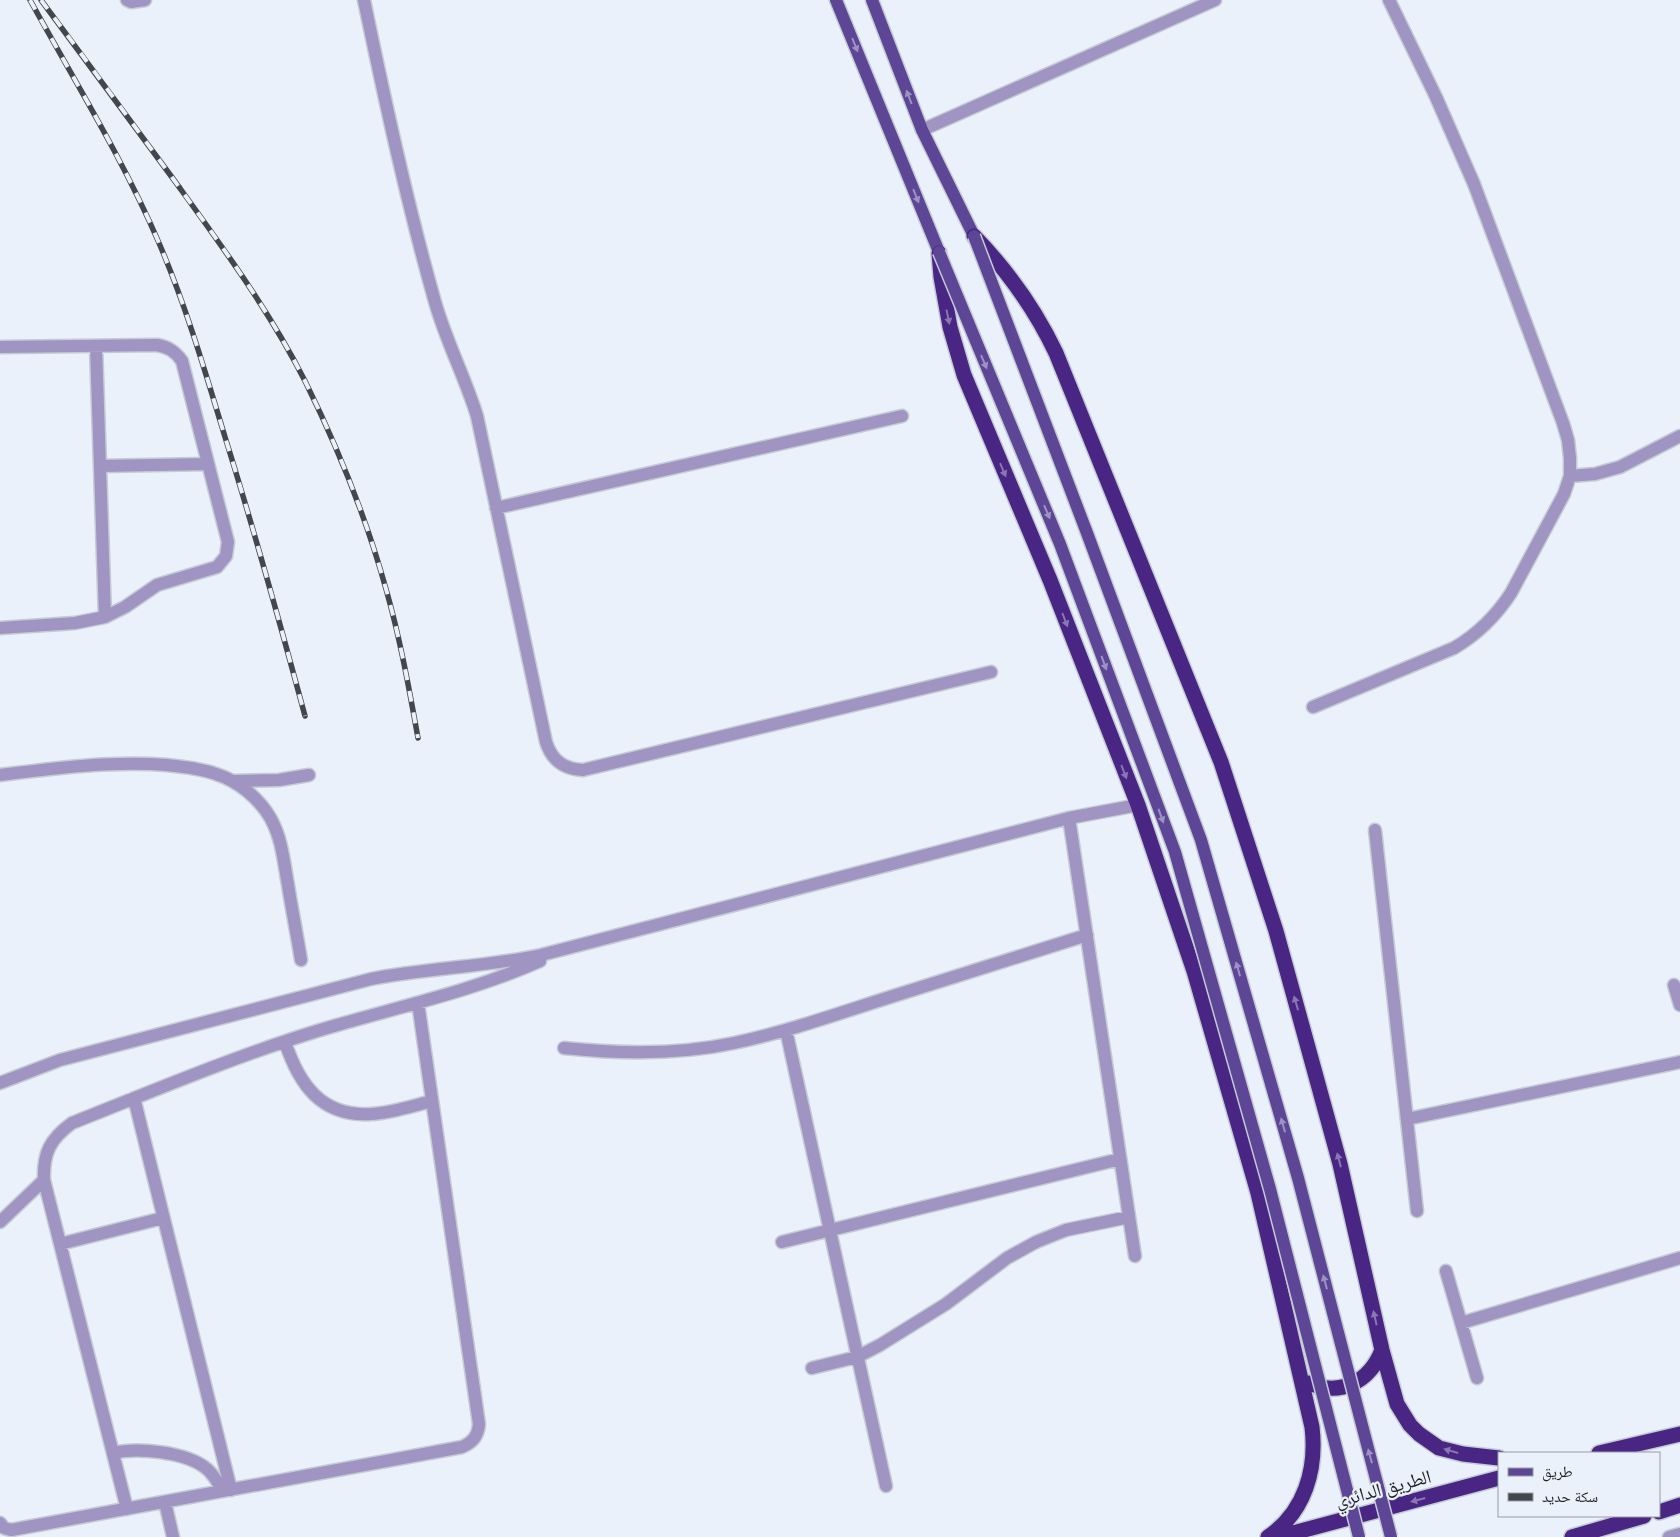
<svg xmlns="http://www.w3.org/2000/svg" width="1680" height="1537" viewBox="0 0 1680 1537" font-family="Figtree,'Noto Naskh Arabic',sans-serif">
<rect width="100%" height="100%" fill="#eaf1fb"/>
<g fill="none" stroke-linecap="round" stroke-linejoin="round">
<!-- minor casing -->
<g stroke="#c5cbd4" stroke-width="15">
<path id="minor" d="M127,0L131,2L145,0
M364,0C385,101 407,203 435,302C446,341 465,377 477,416L546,742C552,761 564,769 583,770L991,672
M922,130L1215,0
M96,346L105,617
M0,347L157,345C168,347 175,351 182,361L228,542L226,556L217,567L157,585L125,607L105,617L75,623L0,628
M100,466L208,464
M1570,476L1595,474L1620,467L1680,436
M496,508L902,416
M1313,707L1454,648C1478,634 1496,616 1511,593L1564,494L1570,476V458L1568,440L1563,423L1474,184L1436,97L1389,0
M0,775C56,768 111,761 167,765C183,767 200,768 216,774C238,781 259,798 271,819C282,839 284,863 288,885C292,910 297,935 301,960
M232,781L279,780L309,775
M1069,818L1135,1256
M1375,830L1417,1211
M1674,985L1680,1005
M786,1030L886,1486
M285,1042C299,1084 321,1117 371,1114C391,1113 412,1106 432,1101
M564,1048C621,1054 678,1055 734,1043C786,1032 837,1014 887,998C954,977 1020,956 1087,935
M0,1083L60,1060L371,979C427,968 485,967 541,955L1069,818L1138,805
M134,1098L231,1490
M1407,1119L1680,1062
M0,1222L44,1180
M782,1242L1120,1159
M60,1244L163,1218
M1446,1271L1477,1378
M1461,1323L1680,1258
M812,1368L857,1357L880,1345L946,1304L1007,1258L1036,1242L1066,1230L1129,1217
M113,1453C138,1447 187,1452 207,1469C214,1475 218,1483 223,1491
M165,1502L173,1537
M127,1509L44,1180C43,1153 50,1139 72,1123C153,1091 233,1057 317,1031C392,1008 468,993 540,961
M0,1523L4,1528L11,1530L462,1447C473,1442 478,1436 479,1424L418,1003
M1669,1537L1680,1534"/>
</g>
<!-- major casing -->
<g stroke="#c5cbd4" stroke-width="15">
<path id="major" d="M836,0L939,252
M872,0L922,130L974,236"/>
</g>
<!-- highway casing -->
<g stroke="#c5cbd4" stroke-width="18">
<path id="highway" d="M974,236C1008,271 1035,309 1056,353L1221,762L1276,931L1309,1051L1340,1164L1382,1350L1397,1404L1410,1425L1419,1434L1439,1448L1463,1454L1499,1458
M939,253L941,277L950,327L964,375L1050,580L1138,805L1194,971L1258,1193L1312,1427C1317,1469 1305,1512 1268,1537
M1309,1383C1341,1397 1370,1381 1382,1350
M1599,1453L1680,1434
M1659,1512L1680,1505
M1278,1537L1499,1478
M1572,1537L1644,1516"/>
</g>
<!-- minor -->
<use href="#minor" stroke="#9f94c2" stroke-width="12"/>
<!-- major -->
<use href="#major" stroke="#5e4696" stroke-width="12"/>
<!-- highway -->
<use href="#highway" stroke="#492684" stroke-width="15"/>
<!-- rail casing -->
<g stroke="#43474b" stroke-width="5.5">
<path id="rail" d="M30,0C74,80 123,159 159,243C186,306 205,371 225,437C254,530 280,623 305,716
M41,0C86,60 130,120 174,180C221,245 269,310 305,381C338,448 366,517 386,589C400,638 409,688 418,738"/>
</g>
<!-- rail -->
<use href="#rail" stroke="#eaf1fb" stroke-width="4" stroke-dasharray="11" stroke-linecap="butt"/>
<!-- major-bridge casing -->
<g stroke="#c5cbd4" stroke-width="15" stroke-linecap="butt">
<path id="major-bridge" d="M974,236L1087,533L1201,840L1298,1178L1391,1537
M939,252L1060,544L1175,852L1270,1189L1359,1537"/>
</g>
<!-- major-bridge -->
<use href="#major-bridge" stroke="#5e4696" stroke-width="12"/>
</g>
<!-- one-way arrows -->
<defs><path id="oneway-solid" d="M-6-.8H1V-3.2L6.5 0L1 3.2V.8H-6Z" transform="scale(1.25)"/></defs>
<g fill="#9d93c3">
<use href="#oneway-solid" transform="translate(855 45) rotate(68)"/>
<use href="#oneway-solid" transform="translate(909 97) rotate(-111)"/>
<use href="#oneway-solid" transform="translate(916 196) rotate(68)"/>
<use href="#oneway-solid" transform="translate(984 362) rotate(67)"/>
<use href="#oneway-solid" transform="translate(1047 512) rotate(67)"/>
<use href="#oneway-solid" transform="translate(1104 663) rotate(70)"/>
<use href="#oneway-solid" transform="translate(1161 816) rotate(70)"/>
<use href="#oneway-solid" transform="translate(1238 969) rotate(-106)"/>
<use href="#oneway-solid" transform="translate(1283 1125) rotate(-106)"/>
<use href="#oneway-solid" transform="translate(1325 1282) rotate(-105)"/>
<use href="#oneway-solid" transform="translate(1370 1456) rotate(-105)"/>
</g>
<g fill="#8977b4">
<use href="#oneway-solid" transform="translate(948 317) rotate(78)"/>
<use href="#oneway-solid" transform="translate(1003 470) rotate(67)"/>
<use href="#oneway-solid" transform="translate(1065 620) rotate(69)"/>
<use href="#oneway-solid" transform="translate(1124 772) rotate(69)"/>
<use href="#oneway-solid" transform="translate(1296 1003) rotate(-106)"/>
<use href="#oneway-solid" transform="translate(1339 1160) rotate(-105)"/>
<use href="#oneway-solid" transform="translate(1375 1318) rotate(-103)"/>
<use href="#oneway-solid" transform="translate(1451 1451) rotate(-164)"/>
<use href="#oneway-solid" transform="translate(1418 1500) rotate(165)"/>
</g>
<g text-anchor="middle" stroke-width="4.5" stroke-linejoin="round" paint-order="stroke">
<!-- street labels -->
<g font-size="19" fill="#1d2023" stroke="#eaf1fb">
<text transform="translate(1383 1488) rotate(-15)" y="7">الطريق الدائري</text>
</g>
</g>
<!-- legend -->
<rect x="1498" y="1452" width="162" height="65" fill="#eaf1fb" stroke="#989da5"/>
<rect x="1508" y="1468" width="25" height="8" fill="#5e4696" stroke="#989da5"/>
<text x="1542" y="1477" font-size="15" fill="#1d2023">طريق</text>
<rect x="1508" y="1493" width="25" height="8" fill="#43474b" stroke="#989da5"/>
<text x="1542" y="1502" font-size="15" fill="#1d2023">سكة حديد</text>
</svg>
